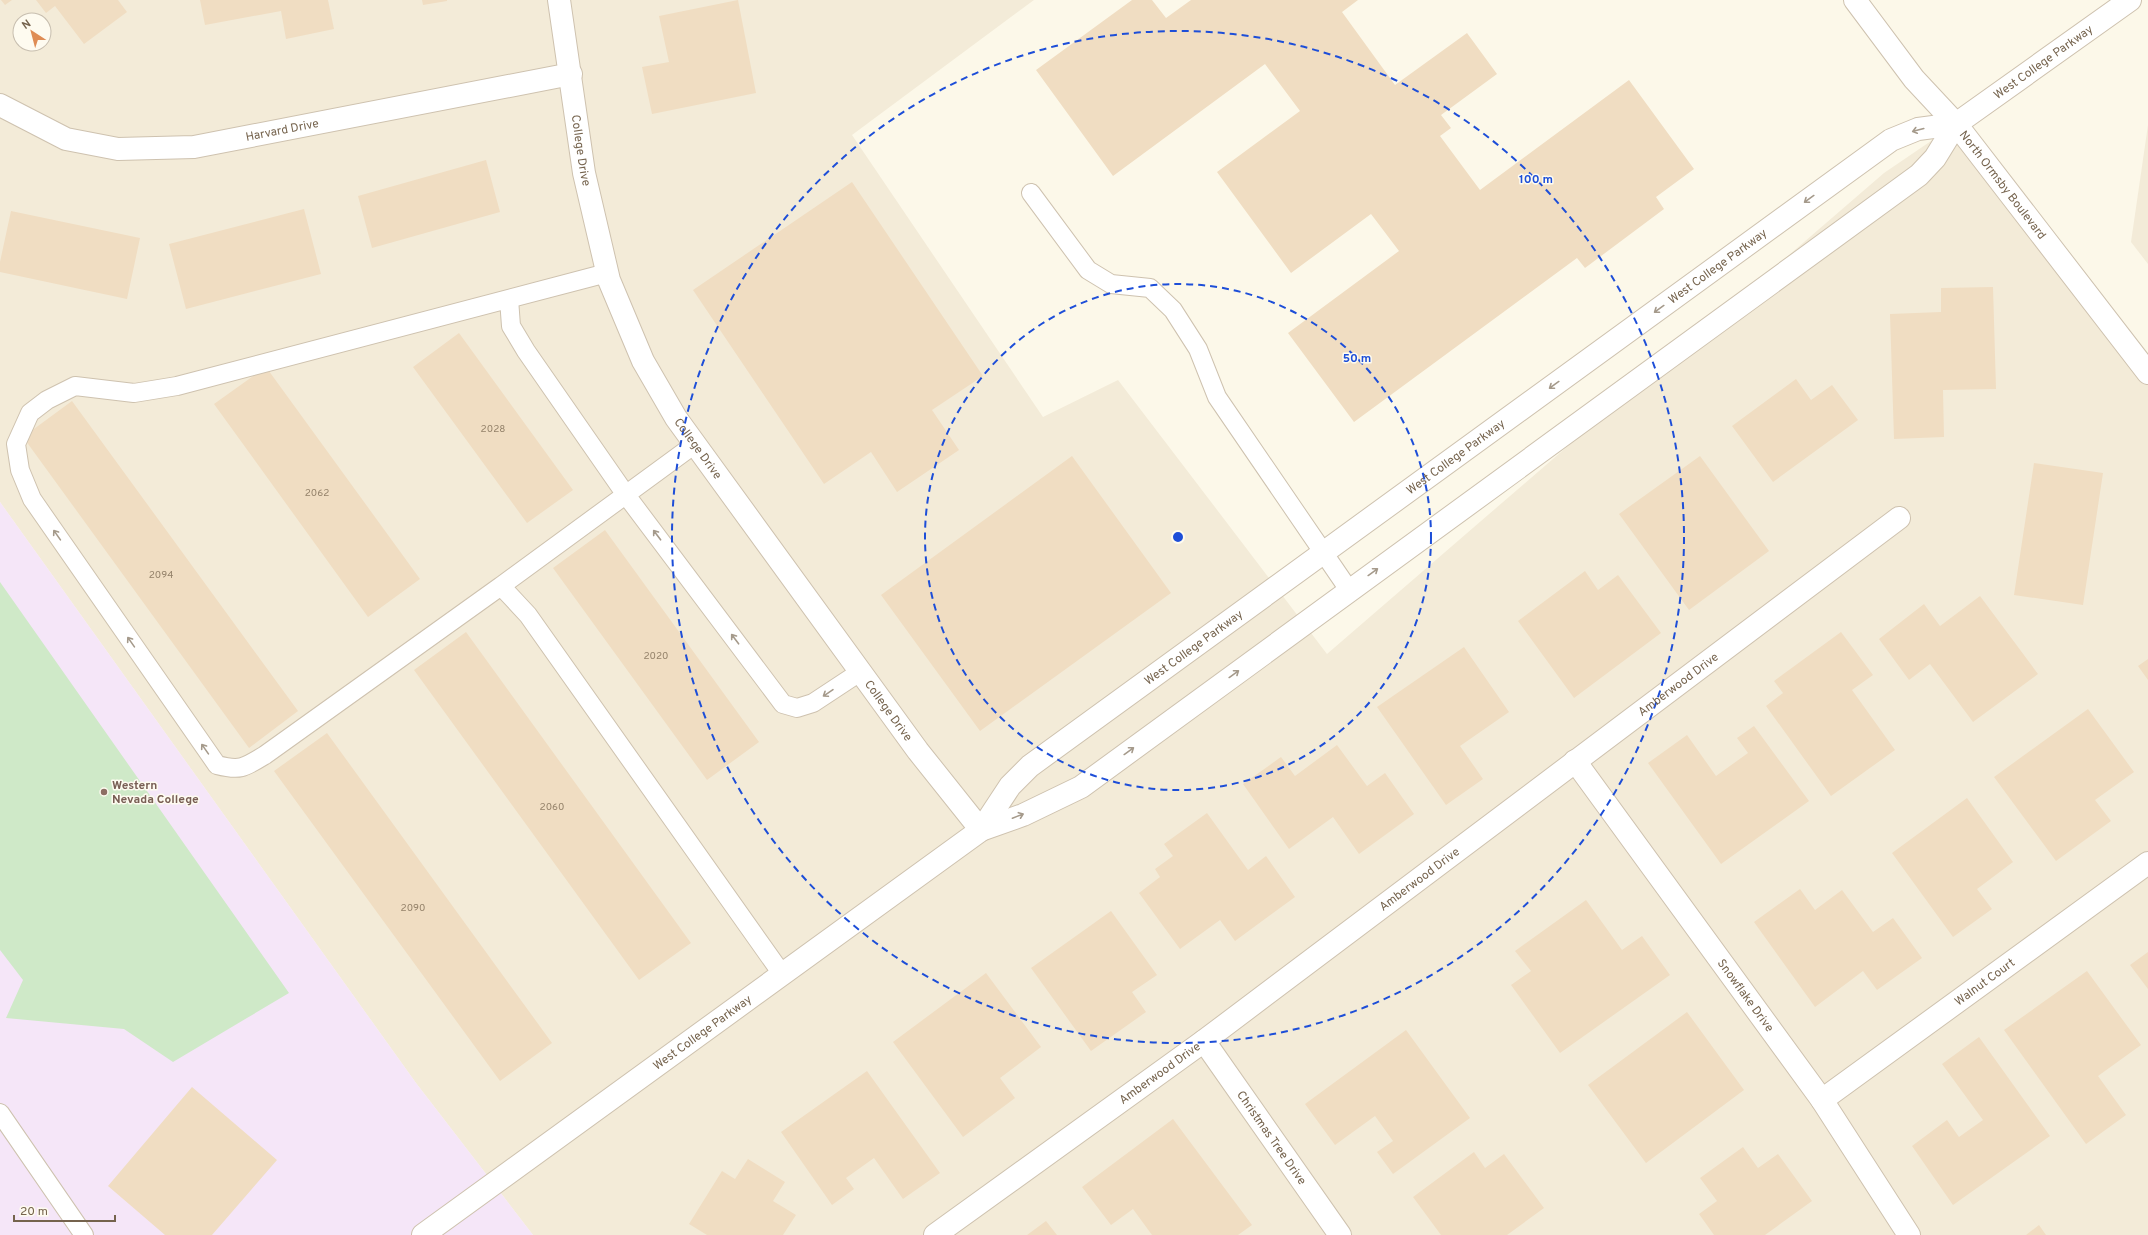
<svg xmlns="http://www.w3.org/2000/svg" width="2148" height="1235" viewBox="0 0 2148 1235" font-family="Overpass,sans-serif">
<rect width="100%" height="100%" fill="#fcf8e9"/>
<!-- residential -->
<path fill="#f3ebd8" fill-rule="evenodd" d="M0,0H1034L852,135L1043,417L1118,380L1327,654L1884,173L1956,124L2148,373V1235H533L416,1083L0,502ZM20,20H44V44H20Z
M2148,125V264L2131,242Z"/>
<!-- education -->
<path fill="#f5e6f8" d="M0,502L416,1083L533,1235H0Z"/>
<!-- green -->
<path fill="#cfe9c8" d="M0,582L289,993L173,1062L124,1029L6,1018L23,980L0,950Z"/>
<!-- building -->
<path fill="#f0ddc2" d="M1,0H12L5,5Z
M36,0H118L127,12L84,44L55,6L46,13Z
M200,0H328L334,29L286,39L281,11L205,25Z
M422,0H447V1L423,5Z
M738,0L756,93L652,114L642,67L669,62L659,16Z
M1132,0H1152L1166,18L1191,0H1358L1342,12L1395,85L1467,33L1497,74L1441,115L1451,128L1440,136L1480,190L1629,80L1694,169L1656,197L1664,209L1585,268L1577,258L1354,422L1288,333L1399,251L1371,214L1291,273L1217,172L1300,111L1265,64L1113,176L1036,70Z
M486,160L500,212L372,248L358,196Z
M852,182L983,376L932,410L959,450L897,492L871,452L824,484L693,290Z
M304,209L321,274L186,309L169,244Z
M11,211L140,238L127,299L0,272V262Z
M1993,287L1996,389L1943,390L1944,437L1894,439L1890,314L1941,312V288Z
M459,333L573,490L527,523L413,367Z
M266,367L420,579L368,617L214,404Z
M1796,379L1811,400L1832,385L1858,420L1773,482L1732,426Z
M72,401L298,711L249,748L23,437Z
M1072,456L1171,593L980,731L881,595Z
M1700,456L1769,551L1689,610L1619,514Z
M2034,463L2103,473L2083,605L2014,595Z
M605,530L759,742L707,780L553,568Z
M1585,571L1598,590L1618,575L1661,633L1574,698L1518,621Z
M1980,596L2038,674L1973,722L1930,664L1909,680L1879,639L1924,604L1940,626Z
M466,632L691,943L639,980L414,670Z
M1841,632L1873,675L1852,690L1895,750L1831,796L1766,706L1783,693L1774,681Z
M1464,647L1509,712L1460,746L1483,779L1446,805L1377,707Z
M2148,659V680L2138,666Z
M2088,709L2134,772L2095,800L2111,821L2056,861L1994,777Z
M1754,726L1809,801L1721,864L1648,763L1687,735L1716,776L1748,753L1737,738Z
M327,733L552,1043L500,1081L274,771Z
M1337,745L1367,786L1385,773L1414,814L1359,854L1333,817L1289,849L1243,784L1281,757L1295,776Z
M1967,798L2013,862L1977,889L1992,909L1953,937L1892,853Z
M1207,813L1248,870L1266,856L1295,897L1235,941L1220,920L1180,949L1139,893L1160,877L1155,869L1173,856L1164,844Z
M1800,889L1815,910L1842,890L1873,932L1893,918L1922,958L1877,990L1863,971L1815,1007L1754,922Z
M1586,900L1622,950L1642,936L1670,975L1560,1053L1511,985L1531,971L1515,951Z
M1111,911L1157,975L1132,992L1146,1012L1091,1051L1031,968Z
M2148,952V989L2130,965Z
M2087,971L2141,1045L2098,1076L2126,1115L2086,1144L2004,1030Z
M986,973L1041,1047L1000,1078L1015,1098L963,1137L893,1042Z
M1687,1012L1744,1090L1646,1163L1588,1085Z
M1406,1030L1470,1118L1393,1174L1377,1152L1393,1141L1375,1116L1335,1145L1305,1104Z
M1979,1037L2050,1136L1953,1205L1912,1146L1947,1120L1959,1137L1983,1120L1942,1064Z
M867,1071L940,1173L903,1199L874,1158L846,1178L854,1189L832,1205L781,1132Z
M192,1087L277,1160L212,1235H165L108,1186Z
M1173,1119L1252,1225L1238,1235H1152L1133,1209L1111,1225L1082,1187Z
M1743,1147L1758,1168L1778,1154L1812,1201L1765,1235H1714L1699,1214L1717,1201L1700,1178Z
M1474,1152L1485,1168L1504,1154L1544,1208L1507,1235H1441L1413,1197Z
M748,1159L785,1182L773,1201L796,1215L783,1235H707L689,1224L722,1171L735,1179Z
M1046,1221L1057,1235H1027Z
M2039,1225L2046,1235H2026Z"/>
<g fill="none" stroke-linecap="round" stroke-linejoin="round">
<!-- service casing -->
<g stroke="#cec2af" stroke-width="20">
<path id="service" d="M1031,193L1088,270L1111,284L1150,288L1173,310L1198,349L1217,397L1349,590
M607,273L177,386L134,393L75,386L47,400L30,413L16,444L20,470L32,499L217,765C240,771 244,768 265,755L501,586L528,615L782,974
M509,299L511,326L526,351L626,495L783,704L797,708L813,703L860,672
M501,586L695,444
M0,1113L84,1235"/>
</g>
<!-- minor casing -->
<g stroke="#cec2af" stroke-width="24">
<g id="minor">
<path id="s1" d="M559,0L584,173L609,280L643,361L676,418L918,751L981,830"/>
<path id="s2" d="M0,105L66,139L118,149L194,147L571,74"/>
<path id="s3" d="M1575,761L1822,1100L1909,1235"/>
<path id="s4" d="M981,830L1010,786L1030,766L1891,140L1918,129L1956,124"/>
<path id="s5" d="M1204,1041L1340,1235"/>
<path id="s6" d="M1822,1100L2148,863"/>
<path id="s7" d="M423,1235L981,830L1023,815L1081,787L1919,175L1935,158L1956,124"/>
<path id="s8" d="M935,1235L1204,1041L1899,518"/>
</g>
</g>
<!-- tertiary casing -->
<g stroke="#cec2af" stroke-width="24">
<g id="tertiary">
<path id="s9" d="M1855,0L1914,79L1956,124L2148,373"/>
<path id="s10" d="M1956,124L2130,0"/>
</g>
</g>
<!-- service -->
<use href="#service" stroke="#fff" stroke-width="18"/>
<!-- minor -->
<use href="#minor" stroke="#fff" stroke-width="22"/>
<!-- tertiary -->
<use href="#tertiary" stroke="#fff" stroke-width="22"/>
</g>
<!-- one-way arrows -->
<defs><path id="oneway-shaft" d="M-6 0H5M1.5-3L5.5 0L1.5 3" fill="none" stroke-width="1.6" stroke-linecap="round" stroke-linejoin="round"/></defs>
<g stroke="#a59a8b">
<use href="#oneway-shaft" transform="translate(1918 130) rotate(165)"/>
<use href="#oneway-shaft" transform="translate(1809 199) rotate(144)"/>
<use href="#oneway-shaft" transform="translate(1659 309) rotate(144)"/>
<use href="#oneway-shaft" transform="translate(1554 385) rotate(144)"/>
<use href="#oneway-shaft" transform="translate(57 535) rotate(-125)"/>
<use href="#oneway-shaft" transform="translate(657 535) rotate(-127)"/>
<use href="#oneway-shaft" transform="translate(1373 572) rotate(-36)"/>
<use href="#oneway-shaft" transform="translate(735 639) rotate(-127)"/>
<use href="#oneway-shaft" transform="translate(131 642) rotate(-125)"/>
<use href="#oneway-shaft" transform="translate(1234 674) rotate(-36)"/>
<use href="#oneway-shaft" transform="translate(828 693) rotate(146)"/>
<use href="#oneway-shaft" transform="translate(205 749) rotate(-125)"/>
<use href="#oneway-shaft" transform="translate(1129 751) rotate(-36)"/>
<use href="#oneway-shaft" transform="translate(1018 816) rotate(-21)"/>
</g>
<!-- distance rings -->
<g fill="none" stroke="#1d4ed8" stroke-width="2" stroke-dasharray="7 5">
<circle cx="1178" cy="537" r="253"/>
<circle cx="1178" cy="537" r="506"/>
</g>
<!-- markers -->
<circle fill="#8d6e63" stroke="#fefbf0" stroke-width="1.5" cx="104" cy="792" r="4"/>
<g text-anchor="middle" stroke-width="3" stroke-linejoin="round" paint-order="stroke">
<!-- number labels -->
<g font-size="10" fill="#94826a">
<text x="493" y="432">2028</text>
<text x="317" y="496">2062</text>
<text x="161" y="578">2094</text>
<text x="656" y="659">2020</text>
<text x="552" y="810">2060</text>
<text x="413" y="911">2090</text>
</g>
<!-- street labels -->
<g font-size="12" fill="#75634d" stroke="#fefbf0">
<text dy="4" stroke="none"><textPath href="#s10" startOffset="107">West College Parkway</textPath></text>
<text dy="4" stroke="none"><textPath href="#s2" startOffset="293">Harvard Drive</textPath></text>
<text dy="4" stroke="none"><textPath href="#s1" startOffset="152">College Drive</textPath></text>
<text dy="4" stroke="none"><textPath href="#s9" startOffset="237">North Ormsby Boulevard</textPath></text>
<text dy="4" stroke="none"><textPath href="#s4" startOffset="931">West College Parkway</textPath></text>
<text dy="4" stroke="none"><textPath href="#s1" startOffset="476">College Drive</textPath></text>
<text dy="4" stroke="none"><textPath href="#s4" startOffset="607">West College Parkway</textPath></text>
<text dy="4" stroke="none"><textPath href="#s4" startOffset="283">West College Parkway</textPath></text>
<text dy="4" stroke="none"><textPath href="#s8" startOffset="925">Amberwood Drive</textPath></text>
<text dy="4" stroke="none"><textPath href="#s1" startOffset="800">College Drive</textPath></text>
<text dy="4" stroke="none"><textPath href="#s8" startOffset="601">Amberwood Drive</textPath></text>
<text dy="4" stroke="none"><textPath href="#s6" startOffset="201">Walnut Court</textPath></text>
<text dy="4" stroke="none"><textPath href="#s3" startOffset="290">Snowflake Drive</textPath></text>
<text dy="4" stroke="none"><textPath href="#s7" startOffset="345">West College Parkway</textPath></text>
<text dy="4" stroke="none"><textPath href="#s8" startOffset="277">Amberwood Drive</textPath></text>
<text dy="4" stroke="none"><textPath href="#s5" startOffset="118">Christmas Tree Drive</textPath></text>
</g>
<!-- education labels -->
<g font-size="12" font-weight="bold" fill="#785e54" stroke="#fefbf0" text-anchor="start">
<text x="112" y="789">Western<tspan x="112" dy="14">Nevada College</tspan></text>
</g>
</g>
<circle cx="1178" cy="537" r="6" fill="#1d4ed8" stroke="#fefbf0" stroke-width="2"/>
<g font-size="12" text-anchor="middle" font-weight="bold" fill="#1d4ed8" stroke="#fefbf0" stroke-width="3" stroke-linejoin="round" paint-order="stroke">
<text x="1536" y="183">100 m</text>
<text x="1357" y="362">50 m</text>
</g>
<!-- north arrow -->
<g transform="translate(32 32) rotate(324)"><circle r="19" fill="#fefbf0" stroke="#c7beaf"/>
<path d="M0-3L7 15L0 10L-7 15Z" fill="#df8d55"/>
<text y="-6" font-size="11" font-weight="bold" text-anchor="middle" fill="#75634d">N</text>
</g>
<!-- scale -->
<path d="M14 1215v6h101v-6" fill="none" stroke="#75634d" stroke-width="2"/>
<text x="20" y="1215" font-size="12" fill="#75634d" stroke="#fefbf0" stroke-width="3" paint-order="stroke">20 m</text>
</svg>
